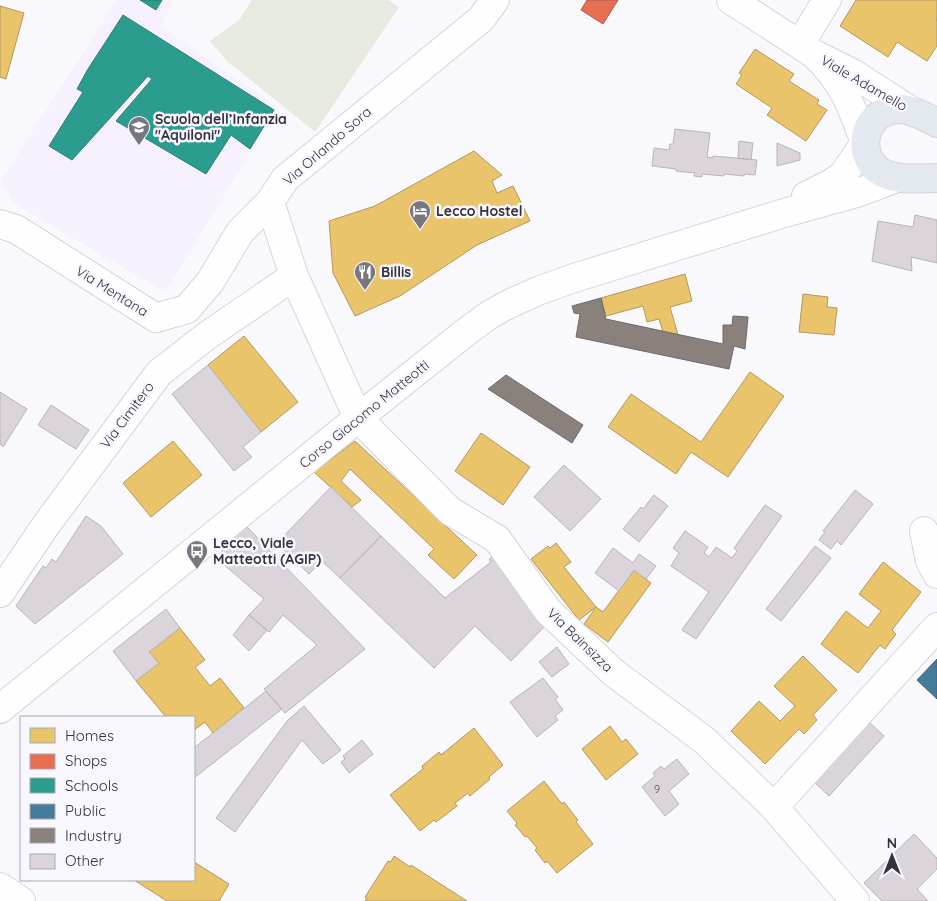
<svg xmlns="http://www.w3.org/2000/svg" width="937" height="901" viewBox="0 0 937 901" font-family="Quicksand,sans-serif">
<rect width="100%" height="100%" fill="#f9f8fd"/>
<!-- education -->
<path fill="#f7f0fd" d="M117,0H173L161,27L278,107L167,289H160L15,204L1,180Z"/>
<!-- green -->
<path fill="#e7eae0" d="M252,0H388L399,7L315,132L227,61L210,41L239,20Z"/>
<!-- homes -->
<path fill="#e9c46a" stroke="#b2985d" d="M856,0H937V17L936,18L937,21V46L927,61L897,42L888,57L840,26Z
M0,6L24,13L6,79L0,77Z
M755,49L794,74L789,81L819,100L817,104L827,110L806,141L767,115L772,108L736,84L742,75L739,73Z
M474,151L502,175L492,181L497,193L513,186L530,221L477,245L400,296L355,316L333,273L329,221L375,206Z
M685,274L692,301L670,307L678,335L663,332L659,319L647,322L643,306L606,316L601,298Z
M803,294L828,297L827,307L837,308L834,335L799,332Z
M244,336L298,402L261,432L208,365Z
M750,372L784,396L728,477L691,452L676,474L608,427L631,394L701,442Z
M481,433L530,467L503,505L455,471Z
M173,441L202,475L151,517L123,483Z
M355,441L477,555L454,579L428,555L434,549L350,469L341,481L361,500L352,507L314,472Z
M556,543L571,562L564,567L596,607L579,620L531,559L548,546L550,548Z
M883,562L921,592L892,630L896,634L885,649L880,645L858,673L821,644L846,611L868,628L881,611L859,594Z
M634,570L651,583L608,642L584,624L596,607L603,612Z
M180,628L205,660L195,667L210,686L220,678L244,708L213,733L205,722L194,730V717H166L136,681L159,663L149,652Z
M803,656L837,690L813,715L817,720L804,734L799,729L765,764L731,731L759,701L780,721L795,706L774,686Z
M610,726L622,742L626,739L638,754L606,780L582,749Z
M474,728L503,765L489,777L490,779L470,796L468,793L455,803L457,806L436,822L434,820L420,831L390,795L423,769L422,766L439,752L441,755Z
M544,781L562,804L564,802L578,820L576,822L593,844L557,873L547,861L545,863L535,850L537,848L527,836L525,837L515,825L517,823L507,811Z
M394,856L410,867L411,865L467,901H365L367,898L365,897L388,861L391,862Z
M194,862L229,884L219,901H167L134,880H194Z"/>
<!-- shops -->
<path fill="#e76f51" stroke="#b15c4b" d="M587,0H618L603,24L581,10Z"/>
<!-- schools -->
<path fill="#2a9d8f" stroke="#2d7d77" d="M140,0H162L156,10Z
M123,15L274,110L250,149L231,135L206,174L116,121L152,79L148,76L72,160L49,146L83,92L77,89L88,69Z"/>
<!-- public -->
<path fill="#457b9d" stroke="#406580" d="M937,659V699L917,680Z"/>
<!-- industry -->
<path fill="#8a817c" stroke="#706969" d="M601,298L606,319L723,344V325H732L733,316L748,317L745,349L734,346L729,369L576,337L580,314L574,313L572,306Z
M506,375L583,425L572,443L488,389Z"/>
<!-- building -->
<path fill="#dbd5db" stroke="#bab4ba" d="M675,129L710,133L707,157L713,158V156L757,160L755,175L745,174L744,176L724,174V176L702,174V177L694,176L695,173L676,171V169L652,166L654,148L669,150L670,144H673Z
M739,141L753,143L751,160L738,158Z
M777,143L800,153V160L777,166Z
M915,215L937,220V263L911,257L912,271L872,261L878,221L913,227Z
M208,365L261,432L243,447L252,457L234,471L172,394Z
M0,392L27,409L3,447L0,444Z
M51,405L89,430L76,449L38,425Z
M564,465L601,499L570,531L534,497Z
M331,487L381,536L340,578L322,561L309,574L277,543Z
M855,490L873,504L841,545L837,541L831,549L819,540L825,532L823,531Z
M654,495L668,506L639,542L623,529L641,507L643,509Z
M765,505L782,516L696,639L682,630L709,592L671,566L679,553L673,548L685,531L708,547L704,553L709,557L716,547L732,558L737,551L734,548Z
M86,516L101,526L123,554L35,624L16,606L43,566L46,568L52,559L56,562Z
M245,525L365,649L285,713L264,689L317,645L283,615L269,632L249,615L264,599L216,558Z
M381,536L445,598L491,562L489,559L498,553L545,626L511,661L475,626L434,668L340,578Z
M815,546L831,558L781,621L766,609Z
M613,548L633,563L639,554L656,566L646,579L634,570L619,591L595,573Z
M166,609L180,628L149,652L159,663L136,681L113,651Z
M249,615L267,630L249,651L233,635Z
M557,647L569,664L552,677L539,662Z
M543,678L558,697L555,699L563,710L555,716L558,720L537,737L510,702Z
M266,691L282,709L194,778V748Z
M304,706L341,750L323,764L302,740L235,832L216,818L287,721Z
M869,722L884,736L829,796L813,781Z
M362,740L373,754L349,773L341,762L345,759L343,756Z
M677,759L689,774L669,791L679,804L665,816L642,787L655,776L653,773L661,766L664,769Z
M914,834L937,858V869L917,889L928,901H882L864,883Z"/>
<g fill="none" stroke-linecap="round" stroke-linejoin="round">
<!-- minor casing -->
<g stroke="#d6d4dd" stroke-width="30">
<path id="minor" d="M495,0L481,19L285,179L270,202L294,276L358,418L450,511L497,539L548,611L614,673L704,740L774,807L855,901
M731,0L814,54L854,74L913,112
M800,44L827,0
M806,196L832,183L843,175L865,143C852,107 843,81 814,54
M0,224L16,229L156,318L187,309L210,282L240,232L270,202
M924,531L930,561L937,574
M0,593L46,525L159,373L208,335L294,276
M0,709L358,418L466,332L489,315L511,303L538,291L574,278L781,214L860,192L897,178
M774,807L937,627
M0,887L21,901"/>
</g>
<!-- major casing -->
<g stroke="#d4d3d8" stroke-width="30">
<path id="major" d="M937,123C926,117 910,108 897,109C862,111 854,158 883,173C899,181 920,178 937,178"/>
</g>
<!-- minor -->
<use href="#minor" stroke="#fefeff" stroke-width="28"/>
<!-- major -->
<use href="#major" stroke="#e3e9ee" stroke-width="28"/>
</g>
<!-- icons -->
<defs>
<g id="school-pin" transform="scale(1.125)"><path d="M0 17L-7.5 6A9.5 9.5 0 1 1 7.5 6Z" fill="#787781" stroke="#f8f7fe"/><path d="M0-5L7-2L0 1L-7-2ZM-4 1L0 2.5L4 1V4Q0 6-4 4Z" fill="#fff"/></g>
<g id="hotel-pin" transform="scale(1.125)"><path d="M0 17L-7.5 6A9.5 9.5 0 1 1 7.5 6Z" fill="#787781" stroke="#f8f7fe"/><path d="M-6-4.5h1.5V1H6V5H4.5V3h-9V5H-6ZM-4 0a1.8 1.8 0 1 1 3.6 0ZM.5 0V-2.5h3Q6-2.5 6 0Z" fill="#fff"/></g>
<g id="restaurant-pin" transform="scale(1.125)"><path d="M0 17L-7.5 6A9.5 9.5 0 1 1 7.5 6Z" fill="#787781" stroke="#f8f7fe"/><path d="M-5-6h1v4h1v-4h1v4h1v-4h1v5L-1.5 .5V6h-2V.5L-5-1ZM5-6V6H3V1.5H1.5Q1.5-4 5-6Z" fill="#fff"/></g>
<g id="bus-pin" transform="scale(1.125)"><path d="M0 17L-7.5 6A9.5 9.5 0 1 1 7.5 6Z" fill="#787781" stroke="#f8f7fe"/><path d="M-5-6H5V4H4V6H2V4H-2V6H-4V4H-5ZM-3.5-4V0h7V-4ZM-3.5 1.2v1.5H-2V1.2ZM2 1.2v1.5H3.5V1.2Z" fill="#fff"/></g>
</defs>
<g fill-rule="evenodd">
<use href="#school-pin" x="139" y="127"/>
<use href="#hotel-pin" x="420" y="211"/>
<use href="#restaurant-pin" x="365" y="272"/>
<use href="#bus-pin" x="197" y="551"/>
</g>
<g text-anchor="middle" stroke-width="5" stroke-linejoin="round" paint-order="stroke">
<!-- number labels -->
<g font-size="11" fill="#5d5a65">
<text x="657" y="793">9</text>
</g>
<!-- street labels -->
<g font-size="14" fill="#33313e" stroke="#f8f7fe">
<text transform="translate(864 83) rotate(30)" y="5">Viale Adamello</text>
<text transform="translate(327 146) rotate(-41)" y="5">Via Orlando Sora</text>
<text transform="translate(112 291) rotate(32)" y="5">Via Mentana</text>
<text transform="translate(364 414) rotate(-39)" y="5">Corso Giacomo Matteotti</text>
<text transform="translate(127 415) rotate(-53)" y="5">Via Cimitero</text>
<text transform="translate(580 640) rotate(44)" y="5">Via Bainsizza</text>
</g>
<!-- poi labels -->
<g font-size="14" font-weight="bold" fill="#33313e" stroke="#f8f7fe" text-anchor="start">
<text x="155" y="124">Scuola dell’Infanzia<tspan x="155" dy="16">"Aquiloni"</tspan></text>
<text x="436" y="216">Lecco Hostel</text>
<text x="381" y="277">Billis</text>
<text x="213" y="548">Lecco, Viale<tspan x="213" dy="16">Matteotti (AGIP)</tspan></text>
</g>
</g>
<!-- legend -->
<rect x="20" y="716" width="175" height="165" fill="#f8f7fe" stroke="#a9a8b1"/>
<rect x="30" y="728" width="25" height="15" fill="#e9c46a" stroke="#a9a8b1"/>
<text x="65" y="741" font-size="15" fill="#33313e">Homes</text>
<rect x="30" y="754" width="25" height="15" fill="#e76f51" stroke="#a9a8b1"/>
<text x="65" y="766" font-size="15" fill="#33313e">Shops</text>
<rect x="30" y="778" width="25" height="15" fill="#2a9d8f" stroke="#a9a8b1"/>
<text x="65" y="791" font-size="15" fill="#33313e">Schools</text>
<rect x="30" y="804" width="25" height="15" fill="#457b9d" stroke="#a9a8b1"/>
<text x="65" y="816" font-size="15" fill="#33313e">Public</text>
<rect x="30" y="828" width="25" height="15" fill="#8a817c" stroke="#a9a8b1"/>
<text x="65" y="841" font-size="15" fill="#33313e">Industry</text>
<rect x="30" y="854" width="25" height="15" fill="#dbd5db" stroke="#a9a8b1"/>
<text x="65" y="866" font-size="15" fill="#33313e">Other</text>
<!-- north arrow -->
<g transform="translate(892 856)" stroke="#f8f7fe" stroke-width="4" paint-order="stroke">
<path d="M0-4L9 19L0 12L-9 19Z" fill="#33313e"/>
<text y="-8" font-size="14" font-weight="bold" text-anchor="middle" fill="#33313e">N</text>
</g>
</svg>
